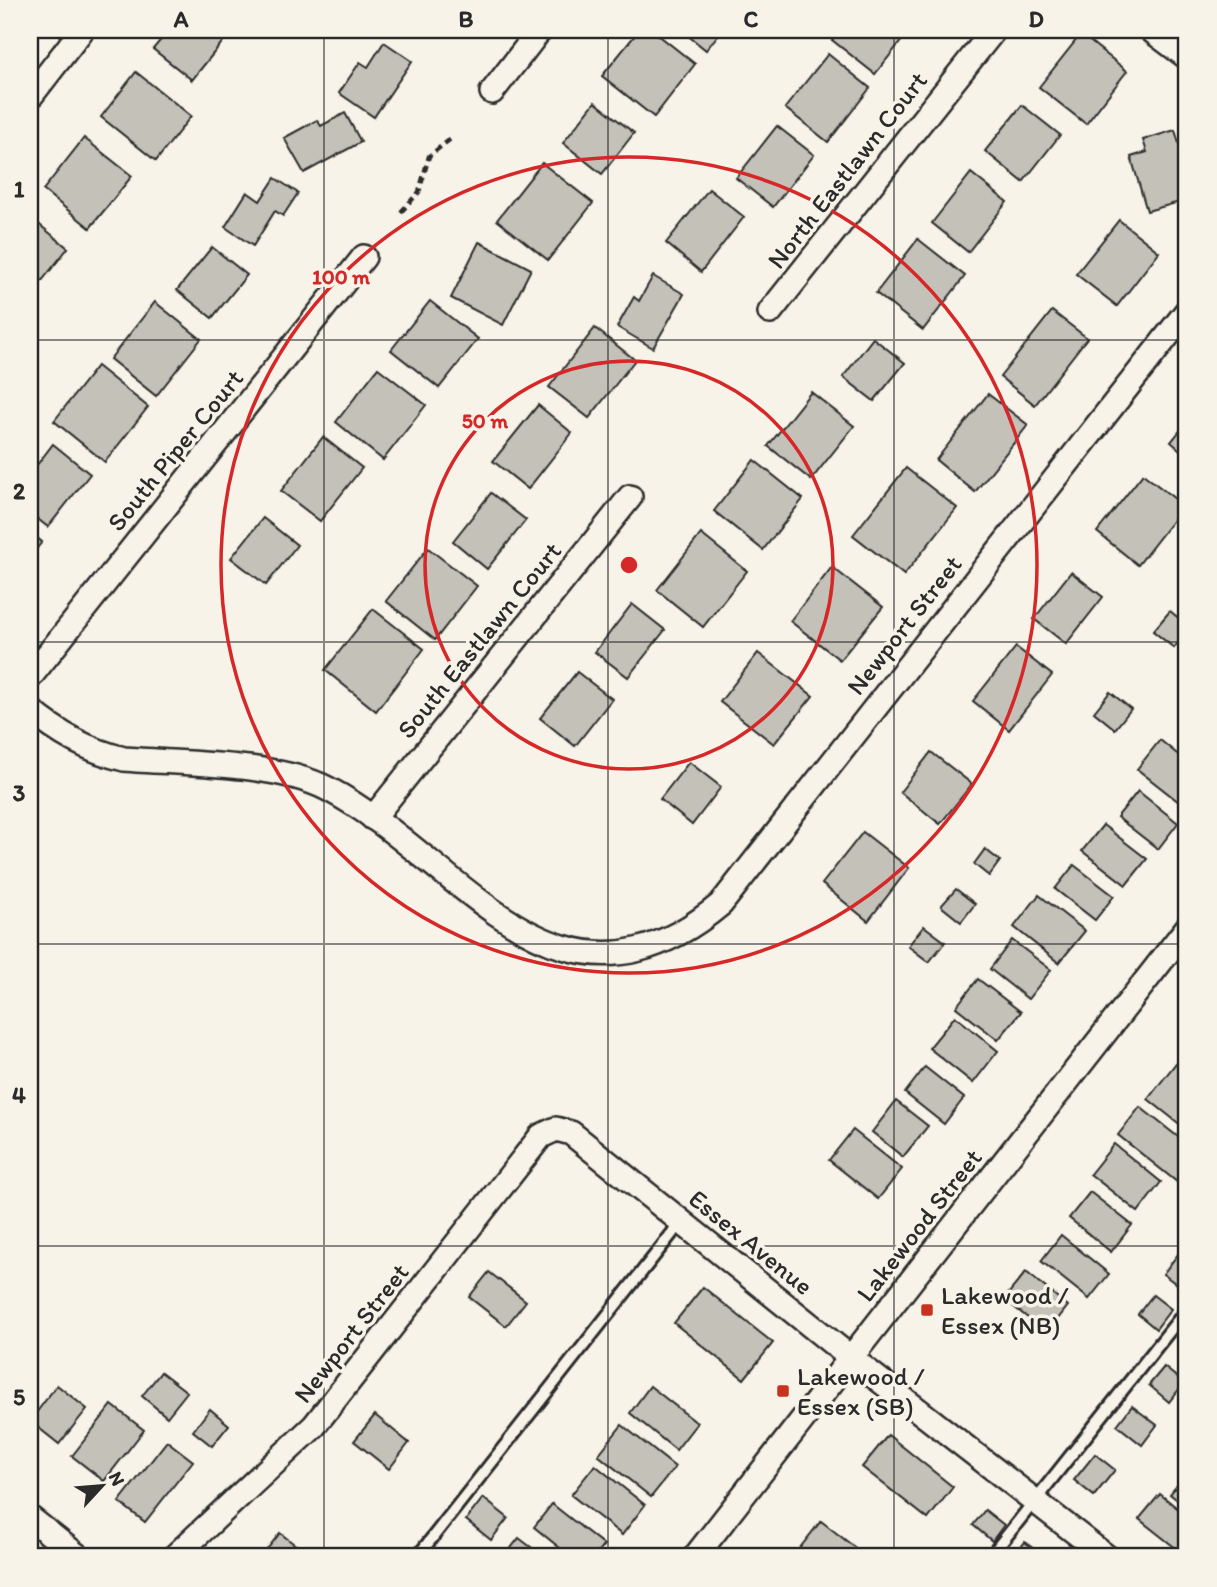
<svg xmlns="http://www.w3.org/2000/svg" width="1217" height="1587" viewBox="0 0 1217 1587" font-family="Itim,sans-serif">
	<style>
		.building { fill: #c4c1b9; stroke: #2b2b2b; stroke-width: 2 }
		.lines { fill: none; stroke-linecap: round; stroke-linejoin: round }
		.lane-casing { stroke: #2b2b2b; stroke-width: 16 }
		.street-casing { stroke: #2b2b2b; stroke-width: 28 }
		.path { stroke: #2b2b2b; stroke-width: 4.5; stroke-dasharray: 7 5; stroke-linecap: butt }
		.lane { stroke: #f7f3e8; stroke-width: 10 }
		.street { stroke: #f7f3e8; stroke-width: 23 }
		.grid { fill: none; stroke: #2b2b2b; stroke-width: 2; stroke-opacity: 0.55 }
		.ring { fill: none; stroke: #d62828; stroke-width: 3.5 }
		.poi-dot { fill: #c8321e; stroke: #f7f3e8; stroke-width: 2.5 }
		.labels { text-anchor: middle; stroke-width: 7; stroke-linejoin: round; paint-order: stroke }
		.street-label { font-size: 26px; fill: #2b2b2b; stroke: #f7f3e8 }
		.poi-label { font-size: 26px; fill: #2b2b2b; stroke: #f7f3e8; text-anchor: start }
		.centre { fill: #d62828; stroke: #f7f3e8; stroke-width: 3.5 }
		.ring-label { font-size: 21px; text-anchor: middle; font-weight: bold; fill: #d62828; stroke: #f7f3e8; stroke-width: 7; stroke-linejoin: round; paint-order: stroke }
		.neatline { fill: none; stroke: #2b2b2b; stroke-width: 2.5 }
		.grid-label { font-size: 23px; text-anchor: middle; font-weight: bold; fill: #2b2b2b }
	</style>
	<rect width="100%" height="100%" fill="#f7f3e8"/>
	<filter id="ink" filterUnits="userSpaceOnUse"><feTurbulence type="fractalNoise" baseFrequency=".0143" numOctaves="2"/><feDisplacementMap in="SourceGraphic" scale="14" xChannelSelector="R" yChannelSelector="G"/><feConvolveMatrix kernelMatrix="1 2 1 2 8 2 1 2 1" color-interpolation-filters="sRGB"/></filter>
	<g filter="url(#ink)">
		<g class="building">
			<polygon points="169,30 223,30 229,34 192,80 153,49"/>
			<polygon points="639,30 652,30 695,64 654,117 602,76"/>
			<polygon points="681,30 722,30 706,50"/>
			<polygon points="840,30 910,30 875,74 832,40"/>
			<polygon points="1081,34 1127,71 1086,124 1039,87"/>
			<polygon points="384,42 412,61 374,117 339,93 360,62 368,67"/>
			<polygon points="828,54 870,88 828,142 785,108"/>
			<polygon points="136,72 191,116 156,161 101,117"/>
			<polygon points="595,102 634,133 602,174 563,143"/>
			<polygon points="1022,105 1060,135 1023,182 985,151"/>
			<polygon points="345,113 361,142 304,173 284,138 317,120 321,126"/>
			<polygon points="777,126 814,155 773,207 736,178"/>
			<polygon points="1175,130 1187,171 1187,200 1147,211 1131,157 1147,152 1143,140"/>
			<polygon points="84,138 132,176 90,228 43,190"/>
			<polygon points="542,163 593,203 548,260 497,220"/>
			<polygon points="971,173 1007,202 968,252 932,223"/>
			<polygon points="275,178 298,193 283,216 275,211 253,246 225,227 247,192 260,201"/>
			<polygon points="709,189 744,217 701,272 666,243"/>
			<polygon points="30,217 68,248 37,287 30,281"/>
			<polygon points="1119,220 1159,252 1117,306 1076,274"/>
			<polygon points="918,239 965,276 923,330 876,293"/>
			<polygon points="479,242 531,269 503,325 451,298"/>
			<polygon points="212,247 247,275 212,318 177,290"/>
			<polygon points="653,276 684,294 653,348 617,327 634,297 639,301"/>
			<polygon points="430,301 478,339 439,388 391,350"/>
			<polygon points="155,302 201,339 156,396 110,359"/>
			<polygon points="1052,311 1087,338 1035,405 1000,377"/>
			<polygon points="595,328 635,360 589,418 549,387"/>
			<polygon points="873,338 905,363 874,401 843,377"/>
			<polygon points="97,366 148,407 105,462 54,421"/>
			<polygon points="378,368 426,405 383,460 336,422"/>
			<polygon points="811,392 854,426 811,480 768,446"/>
			<polygon points="988,394 1028,425 975,492 936,460"/>
			<polygon points="538,405 572,433 528,489 493,461"/>
			<polygon points="1187,422 1187,456 1171,442"/>
			<polygon points="323,437 362,468 320,521 281,491"/>
			<polygon points="53,444 90,474 48,527 30,513 30,474"/>
			<polygon points="754,460 803,499 763,550 714,511"/>
			<polygon points="906,468 957,508 904,575 853,535"/>
			<polygon points="1143,474 1184,506 1138,565 1097,532"/>
			<polygon points="491,493 526,520 487,569 453,541"/>
			<polygon points="263,518 297,545 266,585 231,558"/>
			<polygon points="30,532 42,542 30,557"/>
			<polygon points="701,534 747,571 703,627 657,590"/>
			<polygon points="428,548 477,586 435,640 386,601"/>
			<polygon points="832,567 883,607 840,660 790,621"/>
			<polygon points="1071,572 1103,597 1066,644 1034,619"/>
			<polygon points="632,604 665,630 628,677 595,652"/>
			<polygon points="373,609 424,649 376,711 325,670"/>
			<polygon points="1170,611 1187,625 1187,631 1174,648 1153,631"/>
			<polygon points="1016,647 1052,675 1009,730 973,701"/>
			<polygon points="758,653 813,696 774,744 720,702"/>
			<polygon points="577,672 612,699 575,746 540,718"/>
			<polygon points="1110,692 1131,709 1115,729 1094,712"/>
			<polygon points="1160,740 1187,762 1187,791 1179,802 1137,769"/>
			<polygon points="931,752 972,784 940,824 900,792"/>
			<polygon points="689,762 721,787 692,825 660,799"/>
			<polygon points="1138,791 1178,823 1158,849 1117,817"/>
			<polygon points="1103,825 1147,859 1126,885 1082,851"/>
			<polygon points="863,832 909,868 868,921 822,884"/>
			<polygon points="985,849 1000,861 989,876 974,864"/>
			<polygon points="1074,865 1114,896 1095,920 1055,889"/>
			<polygon points="956,889 975,904 961,922 941,906"/>
			<polygon points="1039,895 1085,931 1059,963 1014,927"/>
			<polygon points="924,926 945,942 929,962 908,946"/>
			<polygon points="1012,940 1051,970 1028,999 990,969"/>
			<polygon points="978,979 1021,1012 998,1040 956,1007"/>
			<polygon points="955,1016 998,1051 973,1083 929,1048"/>
			<polygon points="1176,1063 1187,1072 1187,1130 1148,1099"/>
			<polygon points="925,1067 964,1098 944,1124 905,1093"/>
			<polygon points="896,1101 928,1126 903,1157 872,1132"/>
			<polygon points="1140,1107 1187,1144 1187,1179 1182,1186 1118,1135"/>
			<polygon points="853,1130 902,1169 878,1199 829,1160"/>
			<polygon points="1114,1144 1161,1182 1138,1212 1090,1174"/>
			<polygon points="1090,1192 1132,1225 1111,1252 1069,1218"/>
			<polygon points="1061,1235 1109,1274 1089,1299 1041,1261"/>
			<polygon points="1179,1253 1187,1259 1187,1292 1163,1274"/>
			<polygon points="489,1272 526,1301 506,1326 469,1297"/>
			<polygon points="1026,1272 1068,1306 1047,1333 1004,1299"/>
			<polygon points="703,1287 773,1343 744,1379 674,1323"/>
			<polygon points="1153,1295 1171,1309 1156,1329 1138,1314"/>
			<polygon points="1164,1367 1184,1383 1169,1402 1149,1385"/>
			<polygon points="161,1372 187,1392 167,1417 142,1396"/>
			<polygon points="57,1385 87,1409 59,1444 30,1421"/>
			<polygon points="650,1386 697,1423 676,1450 630,1413"/>
			<polygon points="112,1405 144,1430 104,1481 72,1456"/>
			<polygon points="1132,1406 1157,1425 1142,1445 1117,1425"/>
			<polygon points="210,1409 229,1425 212,1446 193,1431"/>
			<polygon points="375,1415 409,1443 389,1469 354,1441"/>
			<polygon points="622,1425 675,1467 651,1497 598,1455"/>
			<polygon points="888,1435 953,1487 928,1519 862,1467"/>
			<polygon points="167,1441 193,1461 145,1522 119,1502"/>
			<polygon points="1095,1454 1115,1470 1094,1496 1074,1480"/>
			<polygon points="595,1465 645,1505 622,1535 571,1495"/>
			<polygon points="1187,1473 1187,1508 1170,1494"/>
			<polygon points="1160,1494 1187,1516 1187,1557 1139,1519"/>
			<polygon points="483,1498 508,1518 491,1540 466,1520"/>
			<polygon points="552,1504 604,1545 594,1557 571,1557 534,1527"/>
			<polygon points="985,1510 1004,1525 992,1541 973,1525"/>
			<polygon points="821,1521 867,1557 810,1557 799,1549"/>
			<polygon points="280,1533 311,1557 261,1557"/>
			<polygon points="519,1538 544,1557 504,1557"/>
			<polygon points="1025,1542 1044,1557 1013,1557"/>
		</g>
		<g class="lines">
			<defs>
				<g id="lane">
					<polyline points="417,1557 681,1222"/>
					<polyline points="990,1557 1187,1309"/>
				</g>
				<g id="street">
					<polyline points="1151,30 1187,57"/>
					<polyline points="492,92 540,30"/>
					<polyline points="30,97 82,30"/>
					<polyline points="770,312 994,30"/>
					<polyline points="30,677 364,257"/>
					<path d="M30 710C59 734 87 750 124 759 184 764 275 762 328 789 460 858 557 1041 721 904L1187 311"/>
					<polyline points="373,818 630,497"/>
					<polyline points="30,1518 79,1557"/>
					<polyline points="174,1557 314,1426 541,1136 556,1129 571,1133 851,1358 1107,1557"/>
					<polyline points="695,1557 1187,928"/>
				</g>
			</defs>
			<use href="#lane" class="lane-casing"/>
			<use href="#street" class="street-casing"/>
			<polyline class="path" points="401,212 419,192 429,156 453,137"/>
			<use href="#lane" class="lane"/>
			<use href="#street" class="street"/>
		</g>
	</g>
	<path class="grid" d="M324 30V1557M608 30V1557M894 30V1557M30 340H1187M30 642H1187M30 944H1187M30 1246H1187"/>
	<g class="ring">
		<circle cx="629" cy="565" r="204"/>
		<circle cx="629" cy="565" r="408"/>
	</g>
	<g class="poi-dot">
		<rect x="920" y="1303" width="14" height="14" rx="3.5"/>
		<rect x="776" y="1384" width="14" height="14" rx="3.5"/>
	</g>
	<g class="labels">
		<g class="street-label">
			<text transform="translate(847 170) rotate(-52)" y="9">North Eastlawn Court</text>
			<text transform="translate(175 450) rotate(-51)" y="9">South Piper Court</text>
			<text transform="translate(904 625) rotate(-52)" y="9">Newport Street</text>
			<text transform="translate(479 640) rotate(-51)" y="9">South Eastlawn Court</text>
			<text transform="translate(919 1225) rotate(-52)" y="9">Lakewood Street</text>
			<text transform="translate(751 1242) rotate(39)" y="9">Essex Avenue</text>
			<text transform="translate(351 1333) rotate(-52)" y="9">Newport Street</text>
		</g>
		<g class="poi-label">
			<text x="941" y="1304">Lakewood /<tspan x="941" dy="30">Essex (NB)</tspan></text>
			<text x="797" y="1385">Lakewood /<tspan x="797" dy="30">Essex (SB)</tspan></text>
		</g>
	</g>
	<circle cx="629" cy="565" r="10" class="centre"/>
	<g class="ring-label">
		<text x="341" y="284">100 m</text>
		<text x="485" y="428">50 m</text>
	</g>
	<rect width="1217" height="1587" fill="none" stroke="#f7f3e8" stroke-width="77"/>
	<g transform="translate(102 1486) rotate(64)" stroke="#f7f3e8" stroke-width="5" paint-order="stroke">
	<path d="M0-5L12 26L0 18L-12 26Z" fill="#2b2b2b"/>
	<text y="-10" font-size="19" font-weight="bold" text-anchor="middle" fill="#2b2b2b">N</text>
	</g>
	<rect x="38" y="38" width="1140" height="1510" class="neatline"/>
	<g class="grid-label">
		<text x="181" y="27">A</text>
		<text x="466" y="27">B</text>
		<text x="751" y="27">C</text>
		<text x="1036" y="27">D</text>
		<text x="19" y="197">1</text>
		<text x="19" y="499">2</text>
		<text x="19" y="801">3</text>
		<text x="19" y="1103">4</text>
		<text x="19" y="1405">5</text>
	</g>
</svg>
